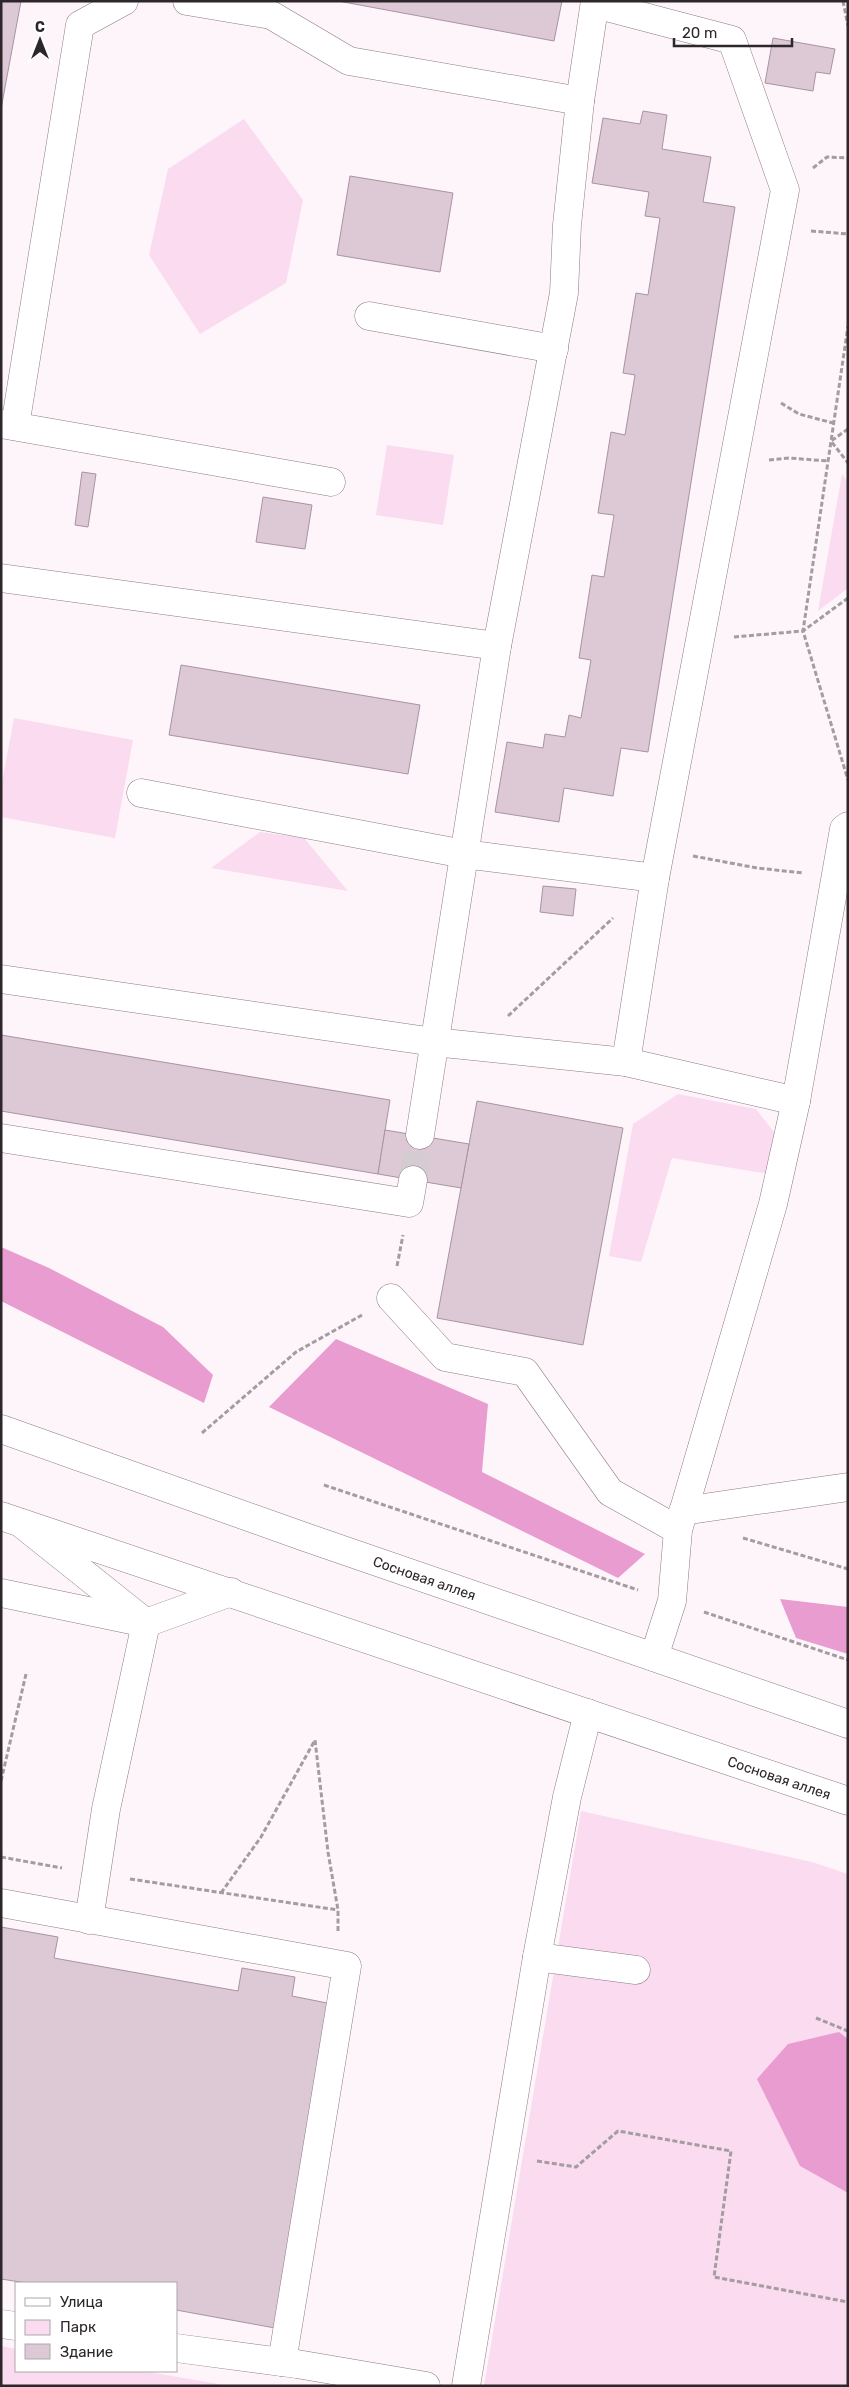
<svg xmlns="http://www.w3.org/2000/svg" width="849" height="2387" viewBox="0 0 849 2387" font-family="Rubik,sans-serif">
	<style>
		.green { fill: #fadbef }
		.forest { fill: #e89cd0 }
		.building { fill: #ddc9d6; stroke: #a794a0 }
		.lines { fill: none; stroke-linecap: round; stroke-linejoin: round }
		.minor-tunnel { stroke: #d4ccd1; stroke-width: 28; stroke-dasharray: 28 14; stroke-linecap: butt }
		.minor-casing { stroke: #8c7a86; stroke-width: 29 }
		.major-casing { stroke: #8c7a86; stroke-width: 29 }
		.path { stroke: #a49ca1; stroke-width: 3; stroke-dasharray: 5 2.5; stroke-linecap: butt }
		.minor { stroke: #fff; stroke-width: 28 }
		.major { stroke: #fff; stroke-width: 28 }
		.labels { text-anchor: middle; stroke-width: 5; stroke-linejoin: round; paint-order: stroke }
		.street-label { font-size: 14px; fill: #2d262b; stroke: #fff }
	</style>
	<rect width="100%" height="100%" fill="#fef5fa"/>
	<g class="green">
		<polygon points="244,119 303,200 286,283 200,334 149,255 168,169"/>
		<polygon points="387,445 454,455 443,525 376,515"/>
		<polygon points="842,474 848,482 848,588 818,611"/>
		<polygon points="14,718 133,740 115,838 1,817 1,787"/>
		<polygon points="260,832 304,838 348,891 211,868"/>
		<polygon points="678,1094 756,1109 778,1137 769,1174 672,1158 641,1262 609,1256 633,1124"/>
		<polygon points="581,1811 812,1862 848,1874 848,2039 839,2032 800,2166 848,2193 848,2386 484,2386"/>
		<polygon points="1,2346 16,2349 16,2371 143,2371 230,2386 1,2386"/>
	</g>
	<g class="forest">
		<polygon points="1,1247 49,1268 163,1327 213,1375 204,1403 1,1301"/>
		<polygon points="336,1339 488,1404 482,1472 645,1554 618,1578 269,1407"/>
		<polygon points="780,1599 848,1607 848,1654 796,1638"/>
		<polygon points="839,2032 848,2039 848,2193 800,2166 757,2079 788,2044"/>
	</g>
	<g class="building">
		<polygon points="1,1 21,1 1,109"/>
		<polygon points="338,1 562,1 554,41"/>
		<polygon points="773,38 835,49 830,74 816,72 813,91 765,83"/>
		<polygon points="643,111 667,115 662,149 711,157 703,202 735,207 648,752 621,748 613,796 564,788 559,822 495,812 507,742 543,748 545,734 565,737 569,715 581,718 591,660 579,658 592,575 604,577 614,515 598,513 611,432 625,435 635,375 623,373 636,293 648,295 660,218 645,216 649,192 592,183 603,118 640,124"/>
		<polygon points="350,176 453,193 440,272 337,255"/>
		<polygon points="82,472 96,474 88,527 75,525"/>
		<polygon points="263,497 312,505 305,549 256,542"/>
		<polygon points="181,665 420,705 408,774 169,735"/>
		<polygon points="543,886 576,889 573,916 540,912"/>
		<polygon points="1,1035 390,1100 378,1174 1,1111"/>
		<polygon points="477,1101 623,1128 583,1345 437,1318"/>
		<polygon points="385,1130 469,1144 461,1188 378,1174"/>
		<polygon points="1,1927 58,1937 54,1958 238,1991 242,1968 295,1977 292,1996 332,2004 275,2328 176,2310 176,2283 27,2283 1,2279"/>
	</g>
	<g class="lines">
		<polyline class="minor-tunnel" points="413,1180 420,1135"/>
		<defs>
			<g id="minor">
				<polyline points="187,1 271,15 349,61 580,101"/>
				<polyline points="595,4 732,40 785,190 655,878 626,1062"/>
				<polyline points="369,316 554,349"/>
				<polyline points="1,424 331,482"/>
				<polyline points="15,426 80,25 124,1"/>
				<polyline points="1,578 497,646"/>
				<polyline points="141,793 464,854 655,878"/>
				<polyline points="1,979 434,1042 626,1062 796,1101"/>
				<polyline points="420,1135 497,646 564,293 567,225 580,101 595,1"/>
				<polyline points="1,1138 409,1203 413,1180"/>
				<polyline points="391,1298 445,1357 525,1372 610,1492 678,1530"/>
				<polyline points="683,1511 848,1487"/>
				<polyline points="22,1524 146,1623 106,1809 89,1920"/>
				<polyline points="1,1593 146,1623 231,1592"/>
				<polyline points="654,1657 672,1601 678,1530 773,1204 796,1101 844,829 848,826"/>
				<polyline points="1,1903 347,1966 282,2362"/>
				<polyline points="537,1957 636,1970"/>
				<polyline points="1,2324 16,2326"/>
				<polyline points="176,2348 297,2364 426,2386"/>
				<polyline points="466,2386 537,1957 567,1797 588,1713"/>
			</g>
			<g id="major">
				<path id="s1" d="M1 1429 305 1537 848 1724"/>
				<path id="s2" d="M1 1516 848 1801"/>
			</g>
		</defs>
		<use href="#minor" class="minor-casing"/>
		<use href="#major" class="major-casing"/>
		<g class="path">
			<polyline points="843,1 848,26"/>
			<polyline points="813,168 827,157 848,158"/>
			<polyline points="811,231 848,234"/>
			<polyline points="781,403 799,414 833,423"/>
			<polyline points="848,429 831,441 848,463"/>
			<polyline points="769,460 789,458 828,461"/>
			<polyline points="848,598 803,631 848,780"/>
			<polyline points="734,637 803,631 848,326"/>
			<polyline points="693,856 757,868 803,873"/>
			<polyline points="508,1016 613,918"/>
			<polyline points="397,1266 403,1235"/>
			<polyline points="202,1433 296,1352 362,1315"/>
			<polyline points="324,1485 638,1590"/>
			<polyline points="743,1538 848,1569"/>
			<polyline points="704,1612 848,1660"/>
			<polyline points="1,1781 26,1674"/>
			<polyline points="1,1857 62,1868"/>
			<polyline points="130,1879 338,1910"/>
			<polyline points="221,1893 261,1837 315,1740 328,1852 338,1910 338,1931"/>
			<polyline points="816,2018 848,2031"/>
			<polyline points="537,2161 576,2167 618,2131 731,2151 714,2277 848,2302"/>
		</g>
		<use href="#minor" class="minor"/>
		<use href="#major" class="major"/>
	</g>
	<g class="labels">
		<g class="street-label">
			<text dy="5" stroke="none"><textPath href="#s1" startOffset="449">Сосновая аллея</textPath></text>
			<text dy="5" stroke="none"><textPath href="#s2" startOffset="821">Сосновая аллея</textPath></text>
		</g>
	</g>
	<rect width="849" height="2387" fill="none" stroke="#2d262b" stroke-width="5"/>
	<rect x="15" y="2282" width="162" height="90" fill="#ffffff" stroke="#aba8aa"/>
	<rect x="25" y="2298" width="25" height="8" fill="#ffffff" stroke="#aba8aa"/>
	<text x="60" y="2307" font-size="15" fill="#2d262b">Улица</text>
	<rect x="25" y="2320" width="25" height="15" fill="#fadbef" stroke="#aba8aa"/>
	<text x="60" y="2332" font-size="15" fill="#2d262b">Парк</text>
	<rect x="25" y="2344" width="25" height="15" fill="#ddc9d6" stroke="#aba8aa"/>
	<text x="60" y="2357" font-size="15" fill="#2d262b">Здание</text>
	<g transform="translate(40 40)" stroke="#ffffff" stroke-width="4" paint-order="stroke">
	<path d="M0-4L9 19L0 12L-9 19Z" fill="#2d262b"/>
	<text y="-8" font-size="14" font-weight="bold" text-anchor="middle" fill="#2d262b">С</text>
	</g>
	<path d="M674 38v8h118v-8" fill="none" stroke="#2d262b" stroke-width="2.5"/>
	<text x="682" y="38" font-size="15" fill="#2d262b" stroke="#ffffff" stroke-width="4" paint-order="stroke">20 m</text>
</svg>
